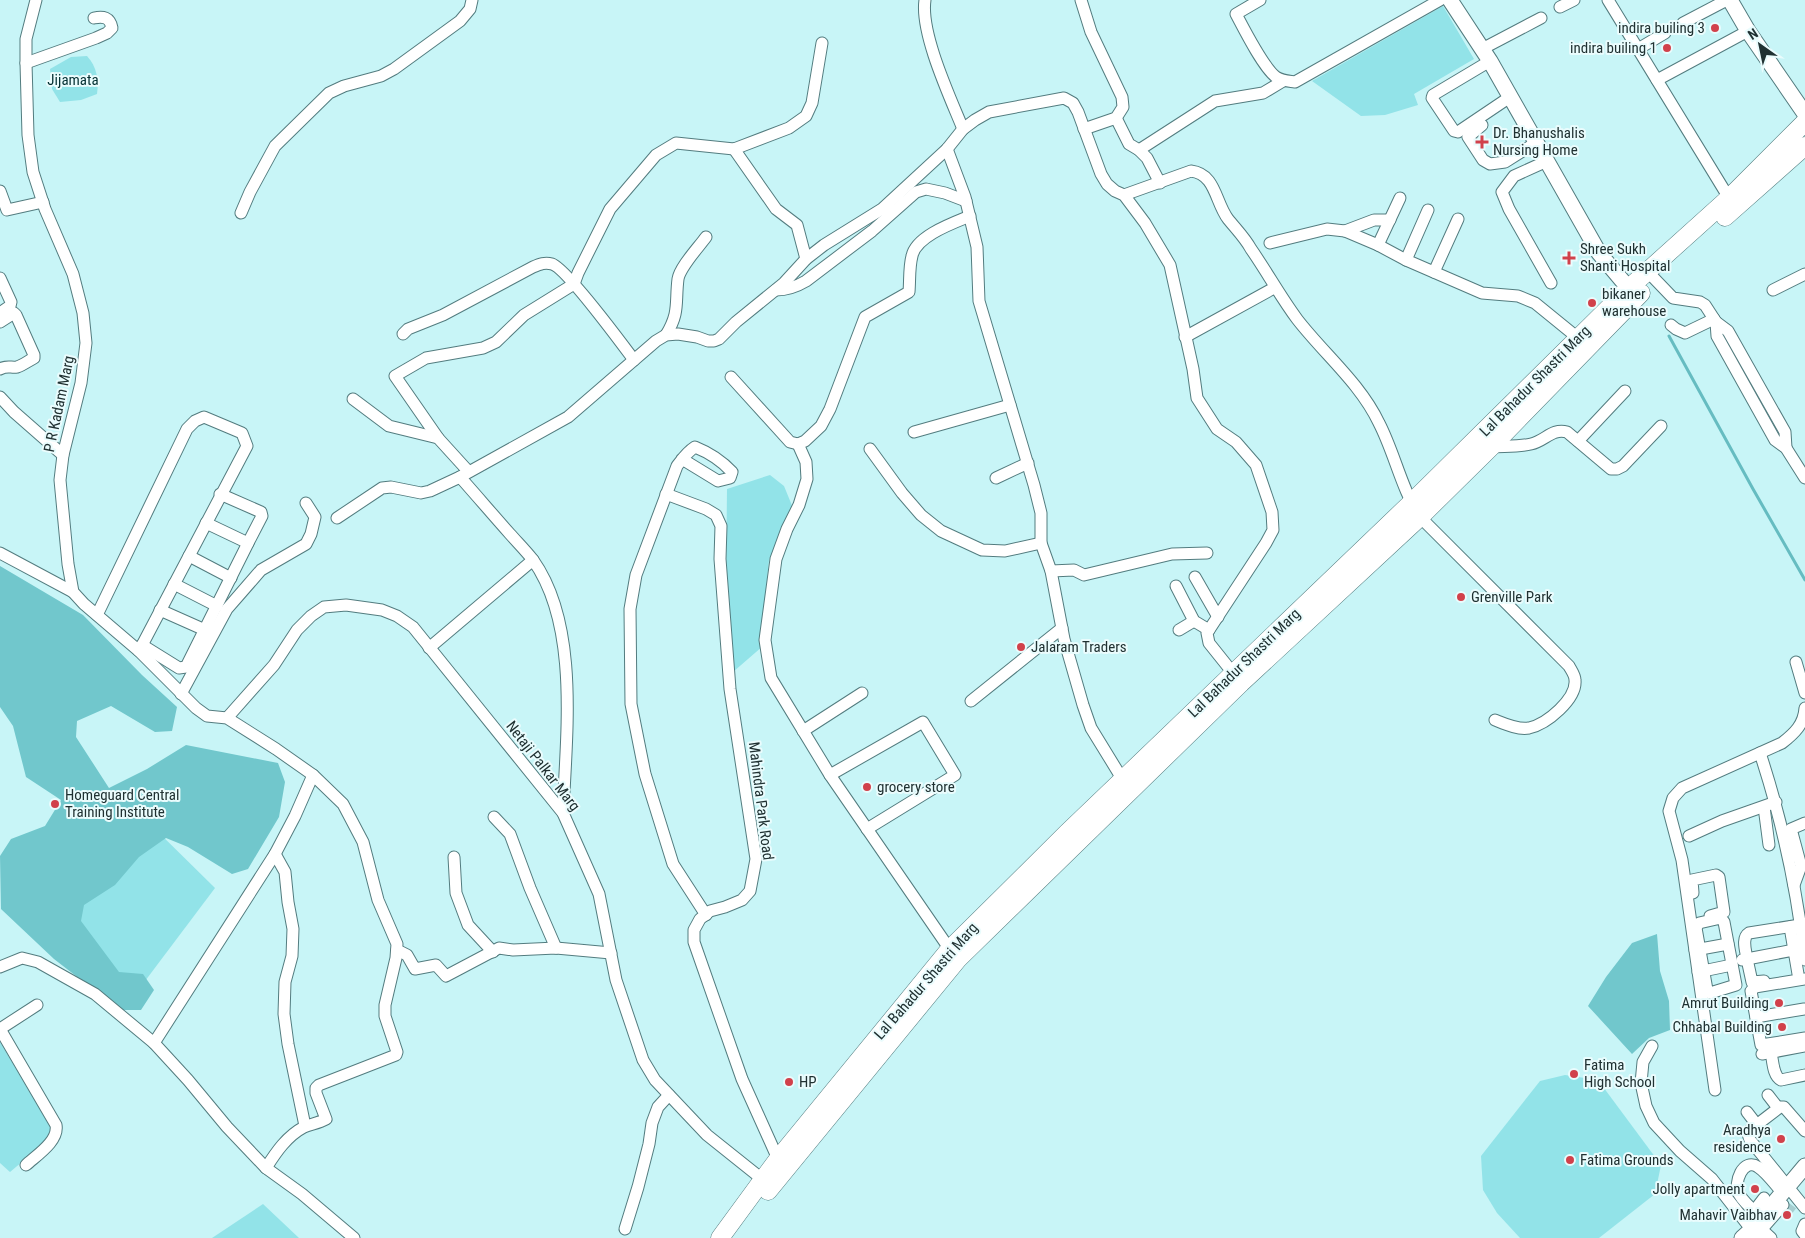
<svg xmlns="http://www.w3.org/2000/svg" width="1805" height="1238" viewBox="0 0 1805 1238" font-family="'Roboto Condensed',sans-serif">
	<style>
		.green { fill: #92e3e8 }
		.forest { fill: #71c7cc }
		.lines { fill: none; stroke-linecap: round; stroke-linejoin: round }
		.stream { stroke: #66bcc1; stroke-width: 3 }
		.street-tunnel { stroke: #a6ced0; stroke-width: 11; stroke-dasharray: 11 5.5; stroke-linecap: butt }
		.street-casing { stroke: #537c7f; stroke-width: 13 }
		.secondary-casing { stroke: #537c7f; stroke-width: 17 }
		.primary-casing { stroke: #537c7f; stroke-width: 19 }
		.street { stroke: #fff; stroke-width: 11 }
		.secondary { stroke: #fff; stroke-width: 15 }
		.primary { stroke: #fff; stroke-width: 18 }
		.poi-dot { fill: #d1414b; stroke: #eafcfd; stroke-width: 2 }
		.labels { text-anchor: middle; stroke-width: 4; stroke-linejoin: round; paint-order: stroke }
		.poi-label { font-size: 15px; fill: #203132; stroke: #eafcfd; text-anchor: start }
		.park-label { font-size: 15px; fill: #043033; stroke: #eafcfd }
		.street-label { font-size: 15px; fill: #203132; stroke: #eafcfd }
	</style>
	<rect width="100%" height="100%" fill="#c8f5f7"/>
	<g class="green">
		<polygon points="1443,6 1474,59 1414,94 1418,105 1385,115 1361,116 1312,81"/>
		<path d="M87 56C97 67 99 80 97 94L81 100 60 102 52 89 50 69 71 57Z"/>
		<polygon points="770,475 784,486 793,508 769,560 761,638 763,646 733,672 726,584 727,489"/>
		<polygon points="150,824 215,888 136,993 64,926"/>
		<polygon points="0,1042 52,1130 41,1146 10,1172 0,1163"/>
		<polygon points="1565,1075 1598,1080 1661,1165 1655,1194 1599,1238 1520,1238 1497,1213 1483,1190 1481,1156 1540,1081"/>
		<polygon points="263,1204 299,1238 212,1238"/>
	</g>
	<g class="forest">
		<polygon points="0,566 83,615 142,675 177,707 172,731 155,732 111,706 77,721 76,737 109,788 147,769 186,745 278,763 285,782 279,817 248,869 232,874 188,847 166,838 139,857 115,885 84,905 81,921 119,972 143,974 154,990 141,1010 120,1010 54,959 1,909 0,856 11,839 45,826 61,800 26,777 13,726 0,707"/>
		<polygon points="1657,934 1660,971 1669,1001 1670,1030 1649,1038 1632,1054 1588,1006 1606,977 1632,943"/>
	</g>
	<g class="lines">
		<polyline class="stream" points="1669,336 1753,489 1805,580"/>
		<polyline class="street-tunnel" points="1784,1206 1797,1216"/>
		<defs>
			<g id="street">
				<path d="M36 0 26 39V63L28 135 33 172 45 209 73 274 83 313 86 343 81 383 63 455 60 480 68 564 73 592 84 604 139 651 196 708 207 716 227 718 276 749 313 775 343 804 363 842 378 900 397 944 396 958 385 1005V1016L397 1052 396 1055 319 1085 316 1088V1093L326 1119C319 1123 311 1124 304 1127 287 1136 276 1152 266 1168"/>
				<path d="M925 0C920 33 950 97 963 129"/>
				<polyline points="1081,0 1091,32 1122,97 1123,107 1116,118 1084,129"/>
				<path d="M1260 0 1236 14C1244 29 1263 67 1276 77 1282 81 1288 81 1295 82L1440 0"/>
				<polyline points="1608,0 1729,198"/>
				<polyline points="1560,7 1574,0"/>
				<polyline points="1683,23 1727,0"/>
				<polyline points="1482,49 1541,18"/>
				<polyline points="1638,49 1665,33"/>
				<polyline points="1490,61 1433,95 1432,98 1454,131 1458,132 1510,97"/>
				<path d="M26 63 96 38 107 33 112 28C110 17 103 16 94 18"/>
				<polyline points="1657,80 1748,31"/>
				<polyline points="1116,118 1129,144 1139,150 1147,158 1160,183"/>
				<polyline points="1482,125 1468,137 1483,160 1490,164 1505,162 1537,142"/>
				<polyline points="734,149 776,209 797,225 806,259"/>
				<polyline points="947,149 965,197 977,247 979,301 1034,485 1041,513 1041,543 1051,571 1064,639 1083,705 1091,728 1126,785"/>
				<polyline points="1139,150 1215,101 1263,93 1283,81"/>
				<polyline points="1547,161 1514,176 1502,192 1509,209 1551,283"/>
				<polyline points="0,191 7,210 43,202"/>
				<path d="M1124 195 1191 171C1216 174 1215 202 1228 219 1236 229 1245 238 1251 249 1267 272 1280 296 1297 319 1324 354 1360 383 1379 423 1395 454 1401 488 1420 517L1569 666C1571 670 1575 675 1575 680 1577 699 1547 724 1529 728 1518 730 1505 724 1495 720"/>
				<polyline points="241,213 250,192 275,146 329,93 344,86 381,76 394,69 460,21 470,9 472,0"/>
				<polyline points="1345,231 1374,220 1390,220"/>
				<polyline points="1270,243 1327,229 1345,231 1378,245 1406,260 1482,293 1518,296 1535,303 1578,338"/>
				<polyline points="1378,245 1400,198"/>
				<polyline points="1406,260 1428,210"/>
				<polyline points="1434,272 1458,219"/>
				<polyline points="1648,272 1673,298 1700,302 1705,305 1716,322 1717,336 1775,440 1786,448 1805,478"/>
				<polyline points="0,278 11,302 10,306 0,313"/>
				<path d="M776 290C788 290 796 287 806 281L872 231 916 192 926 189 945 193 966 201"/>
				<polyline points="1773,290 1805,274"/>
				<path d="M0 322 14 313 16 315 34 355V358C28 361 23 365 17 367 11 368 7 365 0 369"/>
				<polyline points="1716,322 1728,331 1785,432 1786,448"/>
				<polyline points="1671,325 1676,329 1685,333 1714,319"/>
				<path d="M403 334 408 329 443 315 533 267C540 264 545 262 552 264 566 268 622 344 634 360"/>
				<path d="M666 335C680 312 675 303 678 279 680 267 698 248 706 237"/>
				<polyline points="1185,337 1274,288"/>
				<path d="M731 377 790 442 798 444 805 441 821 426 830 409 865 317 909 292C910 280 909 267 912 256 916 236 953 223 970 216"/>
				<polyline points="0,397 14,412 63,455"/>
				<polyline points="353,399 389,426 438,438 468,471"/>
				<polyline points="914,432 1010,405"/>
				<polyline points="438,438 395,376 426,358 483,348 496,342 524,315 574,284 578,273 610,209 656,155 676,143 734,149 789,128 806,116 812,103 822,43"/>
				<polyline points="1578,441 1625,391"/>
				<polyline points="798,444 806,462 807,479 799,505 787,529 776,559 765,640 771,678 830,775 953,954"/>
				<path d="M1491 447C1504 446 1518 447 1531 444 1545 441 1552 428 1567 432L1611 469H1617L1623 466 1661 426"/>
				<polyline points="870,449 902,493 921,515 941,531 982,550 1005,551 1041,543"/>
				<path d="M682 459 718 481 730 478 732 472C721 460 710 453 695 447 687 452 683 458 677 466L636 575 630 609 631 704 645 774 673 864 706 915"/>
				<path d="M460 477C477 496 493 515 510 534 518 543 526 551 533 560 580 626 566 736 563 813"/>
				<polyline points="996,478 1028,463"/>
				<polyline points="220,494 261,512 262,516 248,543"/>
				<polyline points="666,494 706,509 716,515 721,526 720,559 730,689 756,859 750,891 742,900 725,907 710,911 700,919 694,930 694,942 742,1079 778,1159"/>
				<polyline points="337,518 382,488 391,487 421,493 430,491 460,477 568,417 656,341 666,335 678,334 697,337 708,341 714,341 719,339 736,322 784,283 806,259 824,245 882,209 947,149 963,129 975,120 989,112 1064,98 1073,103 1078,112 1101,174 1107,184 1115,191 1124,195 1145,223 1170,265 1193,369 1197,398 1217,429 1236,442 1256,465 1272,512 1273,530 1266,543 1207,633 1209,643 1237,678"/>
				<polyline points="0,553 73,592"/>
				<polyline points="189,556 231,578"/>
				<polyline points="1051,571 1074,570 1084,575 1172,554 1207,553"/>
				<polyline points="1195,577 1218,617"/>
				<polyline points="174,584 217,606"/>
				<polyline points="1176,586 1194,621 1209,630"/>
				<polyline points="160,610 205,630"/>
				<polyline points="97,615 187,429 195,421 204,417 242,433 247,446 139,651"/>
				<polyline points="1179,630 1194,621"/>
				<polyline points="142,645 179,668 186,667 248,543 206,523"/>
				<polyline points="429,648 533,560"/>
				<polyline points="1796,662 1805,693"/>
				<polyline points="181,694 227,609 261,570 306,544 311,534 315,517 306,503"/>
				<polyline points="971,701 1062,628"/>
				<polyline points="227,718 274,665 297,630 311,616 324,607 346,605 382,610 397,616 413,627 563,813 599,894 616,980 643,1060 655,1080 707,1135 767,1183"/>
				<polyline points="803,731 862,693"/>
				<path d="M1760 753C1782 820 1797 890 1805 960"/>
				<polyline points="830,775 923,722 955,775 867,829"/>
				<polyline points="1764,807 1769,845"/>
				<polyline points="494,817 510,834 530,888 556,948"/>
				<polyline points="1689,836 1722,821 1776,802"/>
				<polyline points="275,854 285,872 288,902 293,929 292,956 285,982 284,1014 288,1044 305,1126"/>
				<polyline points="454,857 456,893 468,925 493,952"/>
				<polyline points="1794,885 1801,866 1791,829 1805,823"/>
				<polyline points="1693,893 1692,880 1716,875 1719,877 1724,912 1710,916"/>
				<polygon points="1721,918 1724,922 1736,985 1710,993 1707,990 1696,928 1699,923"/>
				<path d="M1800 925 1749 933C1741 938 1746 951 1747 959L1804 948"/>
				<polyline points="1790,927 1798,974"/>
				<polyline points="397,950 407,955 415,969 436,965 446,976 499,948 513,950 556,948 611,953"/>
				<polyline points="1695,950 1728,944"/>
				<polyline points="1742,960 1747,959 1752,982 1764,981"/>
				<polyline points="0,967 22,958 38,962 95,994 154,1043 188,1080 227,1127 266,1168 302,1194 354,1238"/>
				<polyline points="1698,972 1732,965"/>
				<polyline points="1805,979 1755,987 1751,991 1761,1045 1805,1038"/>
				<polyline points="1756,1017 1804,1009"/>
				<path d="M0 1029 56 1125C59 1141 37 1155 26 1165"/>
				<polyline points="0,1029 37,1005"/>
				<polyline points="154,1043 275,854 295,816 313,775"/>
				<polyline points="1652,1046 1643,1062 1641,1083 1646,1106 1654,1123 1680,1151 1712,1179 1758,1238"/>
				<path d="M1771 1052C1773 1062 1773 1076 1781 1080L1805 1075"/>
				<polyline points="1762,1054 1805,1046"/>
				<path d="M1715 1090 1682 860 1669 811 1673 798 1682 788 1782 743C1795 733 1804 724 1805 708"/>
				<polyline points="1768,1095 1778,1108"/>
				<polyline points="1747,1112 1757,1125"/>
				<polyline points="1805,1131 1784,1107 1780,1107 1750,1130 1748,1134 1750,1140 1805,1208"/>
				<polyline points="1754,1211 1764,1198"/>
				<path d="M1761 1217C1754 1211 1744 1203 1739 1194 1733 1183 1743 1157 1758 1167 1766 1172 1774 1183 1780 1190"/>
				<polyline points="1805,1224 1802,1231 1805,1235"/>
				<polyline points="1757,1225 1771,1238"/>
				<polyline points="625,1229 638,1187 649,1144 652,1123 658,1107 669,1095"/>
				<polyline points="1762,1229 1783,1205"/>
			</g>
			<g id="secondary">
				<polyline points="1450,0 1490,61 1599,253 1636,297"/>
				<polyline points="1730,0 1748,31 1805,114"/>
				<polyline points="1742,1238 1752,1229 1805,1166"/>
			</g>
			<g id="primary">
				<polyline points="1725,217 1805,146"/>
				<polyline points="768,1191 958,959 1241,683 1420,517 1491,447 1641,293"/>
				<polyline points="720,1238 778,1159 949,950 1067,833 1411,503 1629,288 1729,198 1805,122"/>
			</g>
		</defs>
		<use href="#street" class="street-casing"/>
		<use href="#secondary" class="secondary-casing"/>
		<use href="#primary" class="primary-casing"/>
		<use href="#street" class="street"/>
		<use href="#secondary" class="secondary"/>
		<use href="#primary" class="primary"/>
	</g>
	<g class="poi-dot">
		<circle cx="1715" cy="28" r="5"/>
		<circle cx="1667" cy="48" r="5"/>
		<path d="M1479.5 134.5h5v5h5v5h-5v5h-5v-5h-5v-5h5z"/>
		<path d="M1566.5 250.5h5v5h5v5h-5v5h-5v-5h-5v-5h5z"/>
		<circle cx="1592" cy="303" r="5"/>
		<circle cx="1461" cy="597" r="5"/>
		<circle cx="1021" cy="647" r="5"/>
		<circle cx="867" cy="787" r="5"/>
		<circle cx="55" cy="804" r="5"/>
		<circle cx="1779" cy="1003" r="5"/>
		<circle cx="1782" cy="1027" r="5"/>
		<circle cx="1574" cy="1074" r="5"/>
		<circle cx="789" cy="1082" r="5"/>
		<circle cx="1781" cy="1139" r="5"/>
		<circle cx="1570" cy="1160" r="5"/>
		<circle cx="1755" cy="1189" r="5"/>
		<circle cx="1787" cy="1215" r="5"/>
	</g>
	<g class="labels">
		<g class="poi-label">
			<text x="1705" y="33" text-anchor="end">indira builing 3</text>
			<text x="1657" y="53" text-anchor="end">indira builing 1</text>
			<text x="1493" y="138">Dr. Bhanushalis<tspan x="1493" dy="17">Nursing Home</tspan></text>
			<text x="1580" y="254">Shree Sukh<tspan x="1580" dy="17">Shanti Hospital</tspan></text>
			<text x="1602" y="299">bikaner<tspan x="1602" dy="17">warehouse</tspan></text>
			<text x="1471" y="602">Grenville Park</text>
			<text x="1031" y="652">Jalaram Traders</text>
			<text x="877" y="792">grocery store</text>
			<text x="65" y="800">Homeguard Central<tspan x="65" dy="17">Training Institute</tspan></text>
			<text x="1769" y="1008" text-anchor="end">Amrut Building</text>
			<text x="1772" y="1032" text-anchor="end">Chhabal Building</text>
			<text x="1584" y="1070">Fatima<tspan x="1584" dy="17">High School</tspan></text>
			<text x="799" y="1087">HP</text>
			<text x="1771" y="1135" text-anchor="end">Aradhya<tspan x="1771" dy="17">residence</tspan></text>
			<text x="1580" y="1165">Fatima Grounds</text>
			<text x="1745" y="1194" text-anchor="end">Jolly apartment</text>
			<text x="1777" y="1220" text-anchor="end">Mahavir Vaibhav</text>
		</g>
		<g class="park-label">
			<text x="73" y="85">Jijamata</text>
		</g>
		<g class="street-label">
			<text transform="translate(1535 381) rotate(-45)" y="5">Lal Bahadur Shastri Marg</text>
			<text transform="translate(59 404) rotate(-78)" y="5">P R Kadam Marg</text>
			<text transform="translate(1244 663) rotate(-44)" y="5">Lal Bahadur Shastri Marg</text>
			<text transform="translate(543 766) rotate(52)" y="5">Netaji Palkar Marg</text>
			<text transform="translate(761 801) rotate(83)" y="5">Mahindra Park Road</text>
			<text transform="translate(926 981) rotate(-49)" y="5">Lal Bahadur Shastri Marg</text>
		</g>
	</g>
	<g transform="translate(1760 45) rotate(327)" stroke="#eafcfd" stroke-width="4" paint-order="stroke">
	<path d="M0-4L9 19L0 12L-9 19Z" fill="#203132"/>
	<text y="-8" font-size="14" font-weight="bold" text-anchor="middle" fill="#203132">N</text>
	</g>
</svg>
